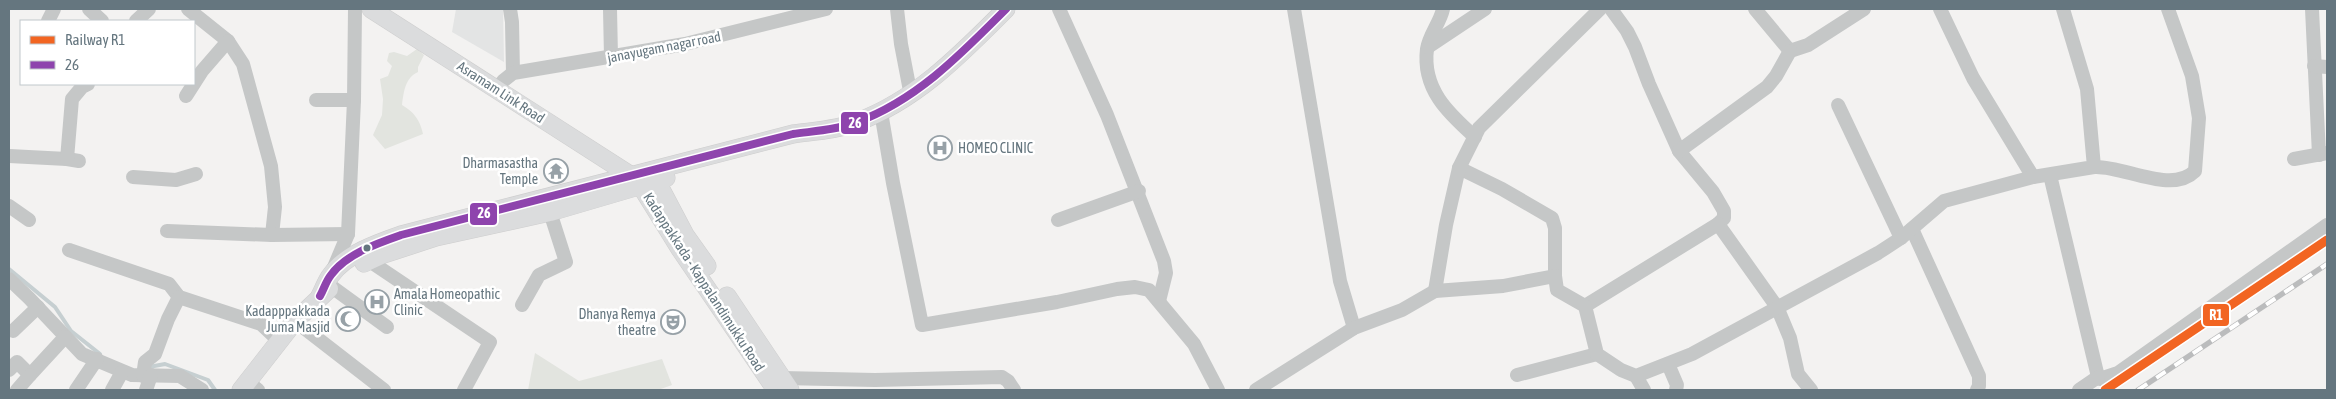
<svg xmlns="http://www.w3.org/2000/svg" width="2336" height="399" viewBox="0 0 2336 399" font-family="'Asap Condensed',sans-serif">
	<style>
		.built { fill: #e3e4e4 }
		.green { fill: #e2e4df }
		.lines { fill: none; stroke-linecap: round; stroke-linejoin: round }
		.stream { stroke: #c6cfd1; stroke-width: 4 }
		.major-casing { stroke: #cecece; stroke-width: 19 }
		.minor { stroke: #c5c7c7; stroke-width: 14 }
		.major { stroke: #dbdcdd; stroke-width: 18 }
		.rail-casing { stroke: #bbbcbd; stroke-width: 5.5 }
		.rail { stroke: #fff; stroke-width: 4; stroke-dasharray: 11; stroke-linecap: butt }
		.bus-1-casing { stroke: #fff; stroke-width: 11 }
		.bus-1 { stroke: #8e44ad; stroke-width: 8 }
		.rail-1-casing { stroke: #fff; stroke-width: 12 }
		.rail-1 { stroke: #f26522; stroke-width: 9 }
		.bus-dot { fill: #65767f; stroke: #fff; stroke-width: 2 }
		.labels { text-anchor: middle; stroke-width: 5; stroke-linejoin: round; paint-order: stroke }
		.street-label { font-size: 14px; fill: #65767f; stroke: #fff }
		.poi-label { font-size: 14px; fill: #65767f; stroke: #fff; text-anchor: end }
		.line-badge { stroke: #fff; stroke-width: 2 }
		.badge-label { font-size: 14px; text-anchor: middle; font-weight: bold; fill: #fff }
	</style>
	<rect width="100%" height="100%" fill="#f3f2f1"/>
	<polygon class="built" points="456,9 503,9 504,62 452,32"/>
	<g class="green">
		<path d="M417 49 424 55 418 67V72C405 78 404 91 402 105 414 112 420 120 423 134L385 149 373 135 382 115 383 99 380 79 388 76 392 66 387 61 389 53 394 52 407 56Z"/>
		<polygon points="535,353 579,381 662,359 672,385 658,390 528,390"/>
	</g>
	<g class="lines">
		<g class="stream">
			<polyline points="9,269 55,307 71,331 100,354"/>
			<polyline points="149,367 165,364 208,380 215,390"/>
		</g>
		<defs>
			<g id="major">
				<polyline points="371,9 630,175 641,186 680,249 776,390"/>
				<polyline points="647,172 656,180 685,235 707,266"/>
				<polyline points="364,263 381,255 436,237 550,212 666,178"/>
				<path d="M320 296C324 289 326 281 331 275 346 254 378 243 401 235L793 134C814 131 837 130 857 122 917 100 962 53 1006 9"/>
				<polyline points="727,296 790,390"/>
				<polyline points="241,390 295,321 329,289"/>
			</g>
		</defs>
		<use href="#major" class="major-casing"/>
		<g class="minor">
			<polyline points="89,9 102,21"/>
			<polyline points="188,9 228,41 243,64 271,166 275,207 272,235"/>
			<polyline points="510,9 512,22 513,73"/>
			<polyline points="610,9 611,57"/>
			<polyline points="897,9 901,44 911,96"/>
			<polyline points="1059,9 1107,115 1164,261 1166,273 1159,301"/>
			<polyline points="1294,9 1340,281 1354,328"/>
			<path d="M1443 9C1440 23 1429 35 1427 49 1422 89 1448 113 1475 137"/>
			<polyline points="1611,9 1627,31 1635,47 1649,84 1679,151 1713,192 1724,211 1724,218 1718,224 1777,307 1790,338 1798,374 1811,390"/>
			<polyline points="1755,9 1790,51 1808,45 1864,9"/>
			<polyline points="1940,9 1973,78 2033,177"/>
			<polyline points="2312,9 2319,155"/>
			<polyline points="48,21 54,9"/>
			<polyline points="136,21 149,9"/>
			<polyline points="1428,47 1485,9"/>
			<polyline points="2314,66 2327,67"/>
			<polyline points="503,81 513,73 685,44 826,9"/>
			<polyline points="186,96 202,71 228,41"/>
			<polyline points="316,100 354,100"/>
			<polyline points="1838,105 1901,238"/>
			<polyline points="881,112 893,183 922,325 1057,302 1117,289 1135,287 1149,290 1194,344 1218,390"/>
			<polyline points="1679,151 1767,87 1776,76 1790,51"/>
			<polyline points="9,156 67,159 79,161"/>
			<polyline points="67,159 72,99 82,87 88,84"/>
			<polyline points="2294,159 2327,153"/>
			<path d="M2094 167C2123 165 2171 195 2195 171L2199 118 2192 76 2168 9"/>
			<polyline points="1459,168 1502,189 1552,218 1555,228 1555,276"/>
			<polyline points="2050,175 2098,377 2100,379 2118,373 2327,225"/>
			<polyline points="133,177 176,180 196,174"/>
			<polyline points="9,206 29,220"/>
			<polyline points="1058,220 1139,191"/>
			<polyline points="1912,229 1979,376 1979,386 1977,390"/>
			<polyline points="167,231 272,235 348,234"/>
			<polyline points="69,250 169,284 179,297"/>
			<polyline points="368,260 490,342 464,390"/>
			<polyline points="332,272 348,234 354,100 355,9"/>
			<polyline points="9,279 29,298 82,354 132,375 180,376 202,390"/>
			<polyline points="332,287 387,327"/>
			<polyline points="1435,291 1446,225 1459,168 1479,128 1600,9"/>
			<polyline points="522,305 539,275 566,262 550,212"/>
			<polyline points="1585,306 1718,224"/>
			<polyline points="295,321 384,390"/>
			<polyline points="13,331 38,307"/>
			<polyline points="1668,364 1677,385 1676,390"/>
			<polyline points="9,370 17,362 30,375 65,337"/>
			<polyline points="1517,375 1597,354"/>
			<polyline points="143,376 145,362 155,354 168,319 179,297 261,324 279,341"/>
			<polyline points="1636,376 1644,390"/>
			<polyline points="782,378 875,380 1002,377 1008,381 1014,390"/>
			<polyline points="248,382 258,390"/>
			<polyline points="17,390 30,375"/>
			<polyline points="76,390 97,359"/>
			<polyline points="112,390 122,372"/>
			<polyline points="146,390 151,375"/>
			<polyline points="1256,390 1354,328 1402,310 1435,291 1503,286 1555,276 1557,290 1585,306 1597,354 1621,370 1636,376 1692,354 1878,253 1901,238 1944,201 2033,177 2094,167 2087,89 2063,9"/>
			<polyline points="2079,390 2098,377"/>
		</g>
		<use href="#major" class="major"/>
		<defs>
			<polyline id="rail" points="2138,390 2327,264"/>
		</defs>
		<use href="#rail" class="rail-casing"/>
		<use href="#rail" class="rail"/>
		<defs>
			<path id="bus-1" d="M320 296C324 289 326 281 331 275 346 254 378 243 401 235L793 134C814 131 837 130 857 122 917 100 962 53 1006 9"/>
		</defs>
		<use href="#bus-1" class="bus-1-casing"/>
		<use href="#bus-1" class="bus-1"/>
		<defs>
			<polyline id="rail-1" points="2105,390 2327,240"/>
		</defs>
		<use href="#rail-1" class="rail-1-casing"/>
		<use href="#rail-1" class="rail-1"/>
	</g>
	<defs>
		<symbol id="hospital-ring" viewBox="-11 -11 22 22"><circle r="9.5" fill="#fff" stroke="#97a1a7" stroke-width="1.5"/><path d="M-5-5h3v3.5h4V-5h3V5h-3V1.5h-4V5h-3Z" fill="#97a1a7"/></symbol>
		<symbol id="temple-ring" viewBox="-11 -11 22 22"><circle r="9.5" fill="#fff" stroke="#97a1a7" stroke-width="1.5"/><path d="M0-6L5-2H3V0L6.5 2.5H4V6H1.5V3h-3V6H-4V2.5H-6.5L-3 0V-2H-5Z" fill="#97a1a7"/></symbol>
		<symbol id="mosque-ring" viewBox="-11 -11 22 22"><circle r="9.5" fill="#fff" stroke="#97a1a7" stroke-width="1.5"/><path d="M3.5-4.9A6 6 0 1 0 3.5 4.9A5 5 0 1 1 3.5-4.9Z" fill="#97a1a7"/></symbol>
		<symbol id="theatre-ring" viewBox="-11 -11 22 22"><circle r="9.5" fill="#fff" stroke="#97a1a7" stroke-width="1.5"/><path d="M-5-5.5Q0-4 5-5.5V0Q5 5 0 6Q-5 5-5 0ZM-3.3-2.5H-1v1.5H-3.3ZM1-2.5H3.3v1.5H1ZM-2.8 1Q0 5.5 2.8 1Z" fill="#97a1a7"/></symbol>
	</defs>
	<g fill-rule="evenodd">
		<use href="#hospital-ring" x="926" y="134" width="28" height="28"/>
		<use href="#temple-ring" x="542" y="157" width="28" height="28"/>
		<use href="#hospital-ring" x="363" y="288" width="28" height="28"/>
		<use href="#mosque-ring" x="334" y="305" width="28" height="28"/>
		<use href="#theatre-ring" x="659" y="308" width="28" height="28"/>
	</g>
	<circle class="bus-dot" cx="367" cy="248" r="4.5"/>
	<g class="labels">
		<g class="street-label">
			<text transform="translate(664 47) rotate(-11)" y="5">janayugam nagar road</text>
			<text transform="translate(501 92) rotate(33)" y="5">Asramam Link Road</text>
			<text transform="translate(704 282) rotate(57)" y="5">Kadappakkada - Kappalandimukku Road</text>
		</g>
		<g class="poi-label">
			<text x="958" y="153" text-anchor="start">HOMEO CLINIC</text>
			<text x="538" y="168">Dharmasastha<tspan x="538" dy="16">Temple</tspan></text>
			<text x="394" y="299" text-anchor="start">Amala Homeopathic<tspan x="394" dy="16">Clinic</tspan></text>
			<text x="330" y="316">Kadapppakkada<tspan x="330" dy="16">Juma Masjid</tspan></text>
			<text x="656" y="319">Dhanya Remya<tspan x="656" dy="16">theatre</tspan></text>
		</g>
	</g>
	<g class="line-badge">
		<rect x="840" y="111" width="29" height="24" rx="5" fill="#8e44ad"/>
		<rect x="469" y="202" width="29" height="24" rx="5" fill="#8e44ad"/>
		<rect x="2202" y="303" width="28" height="24" rx="5" fill="#f26522"/>
	</g>
	<g class="badge-label">
		<text x="855" y="128">26</text>
		<text x="484" y="218">26</text>
		<text x="2216" y="320">R1</text>
	</g>
	<rect width="2336" height="399" fill="none" stroke="#65767f" stroke-width="20"/>
	<rect x="20" y="20" width="175" height="65" fill="#ffffff" stroke="#c1c8cc"/>
	<rect x="30" y="36" width="25" height="8" fill="#f26522" stroke="#c1c8cc"/>
	<text x="65" y="45" font-size="15" fill="#65767f">Railway R1</text>
	<rect x="30" y="61" width="25" height="8" fill="#8e44ad" stroke="#c1c8cc"/>
	<text x="65" y="70" font-size="15" fill="#65767f">26</text>
</svg>
